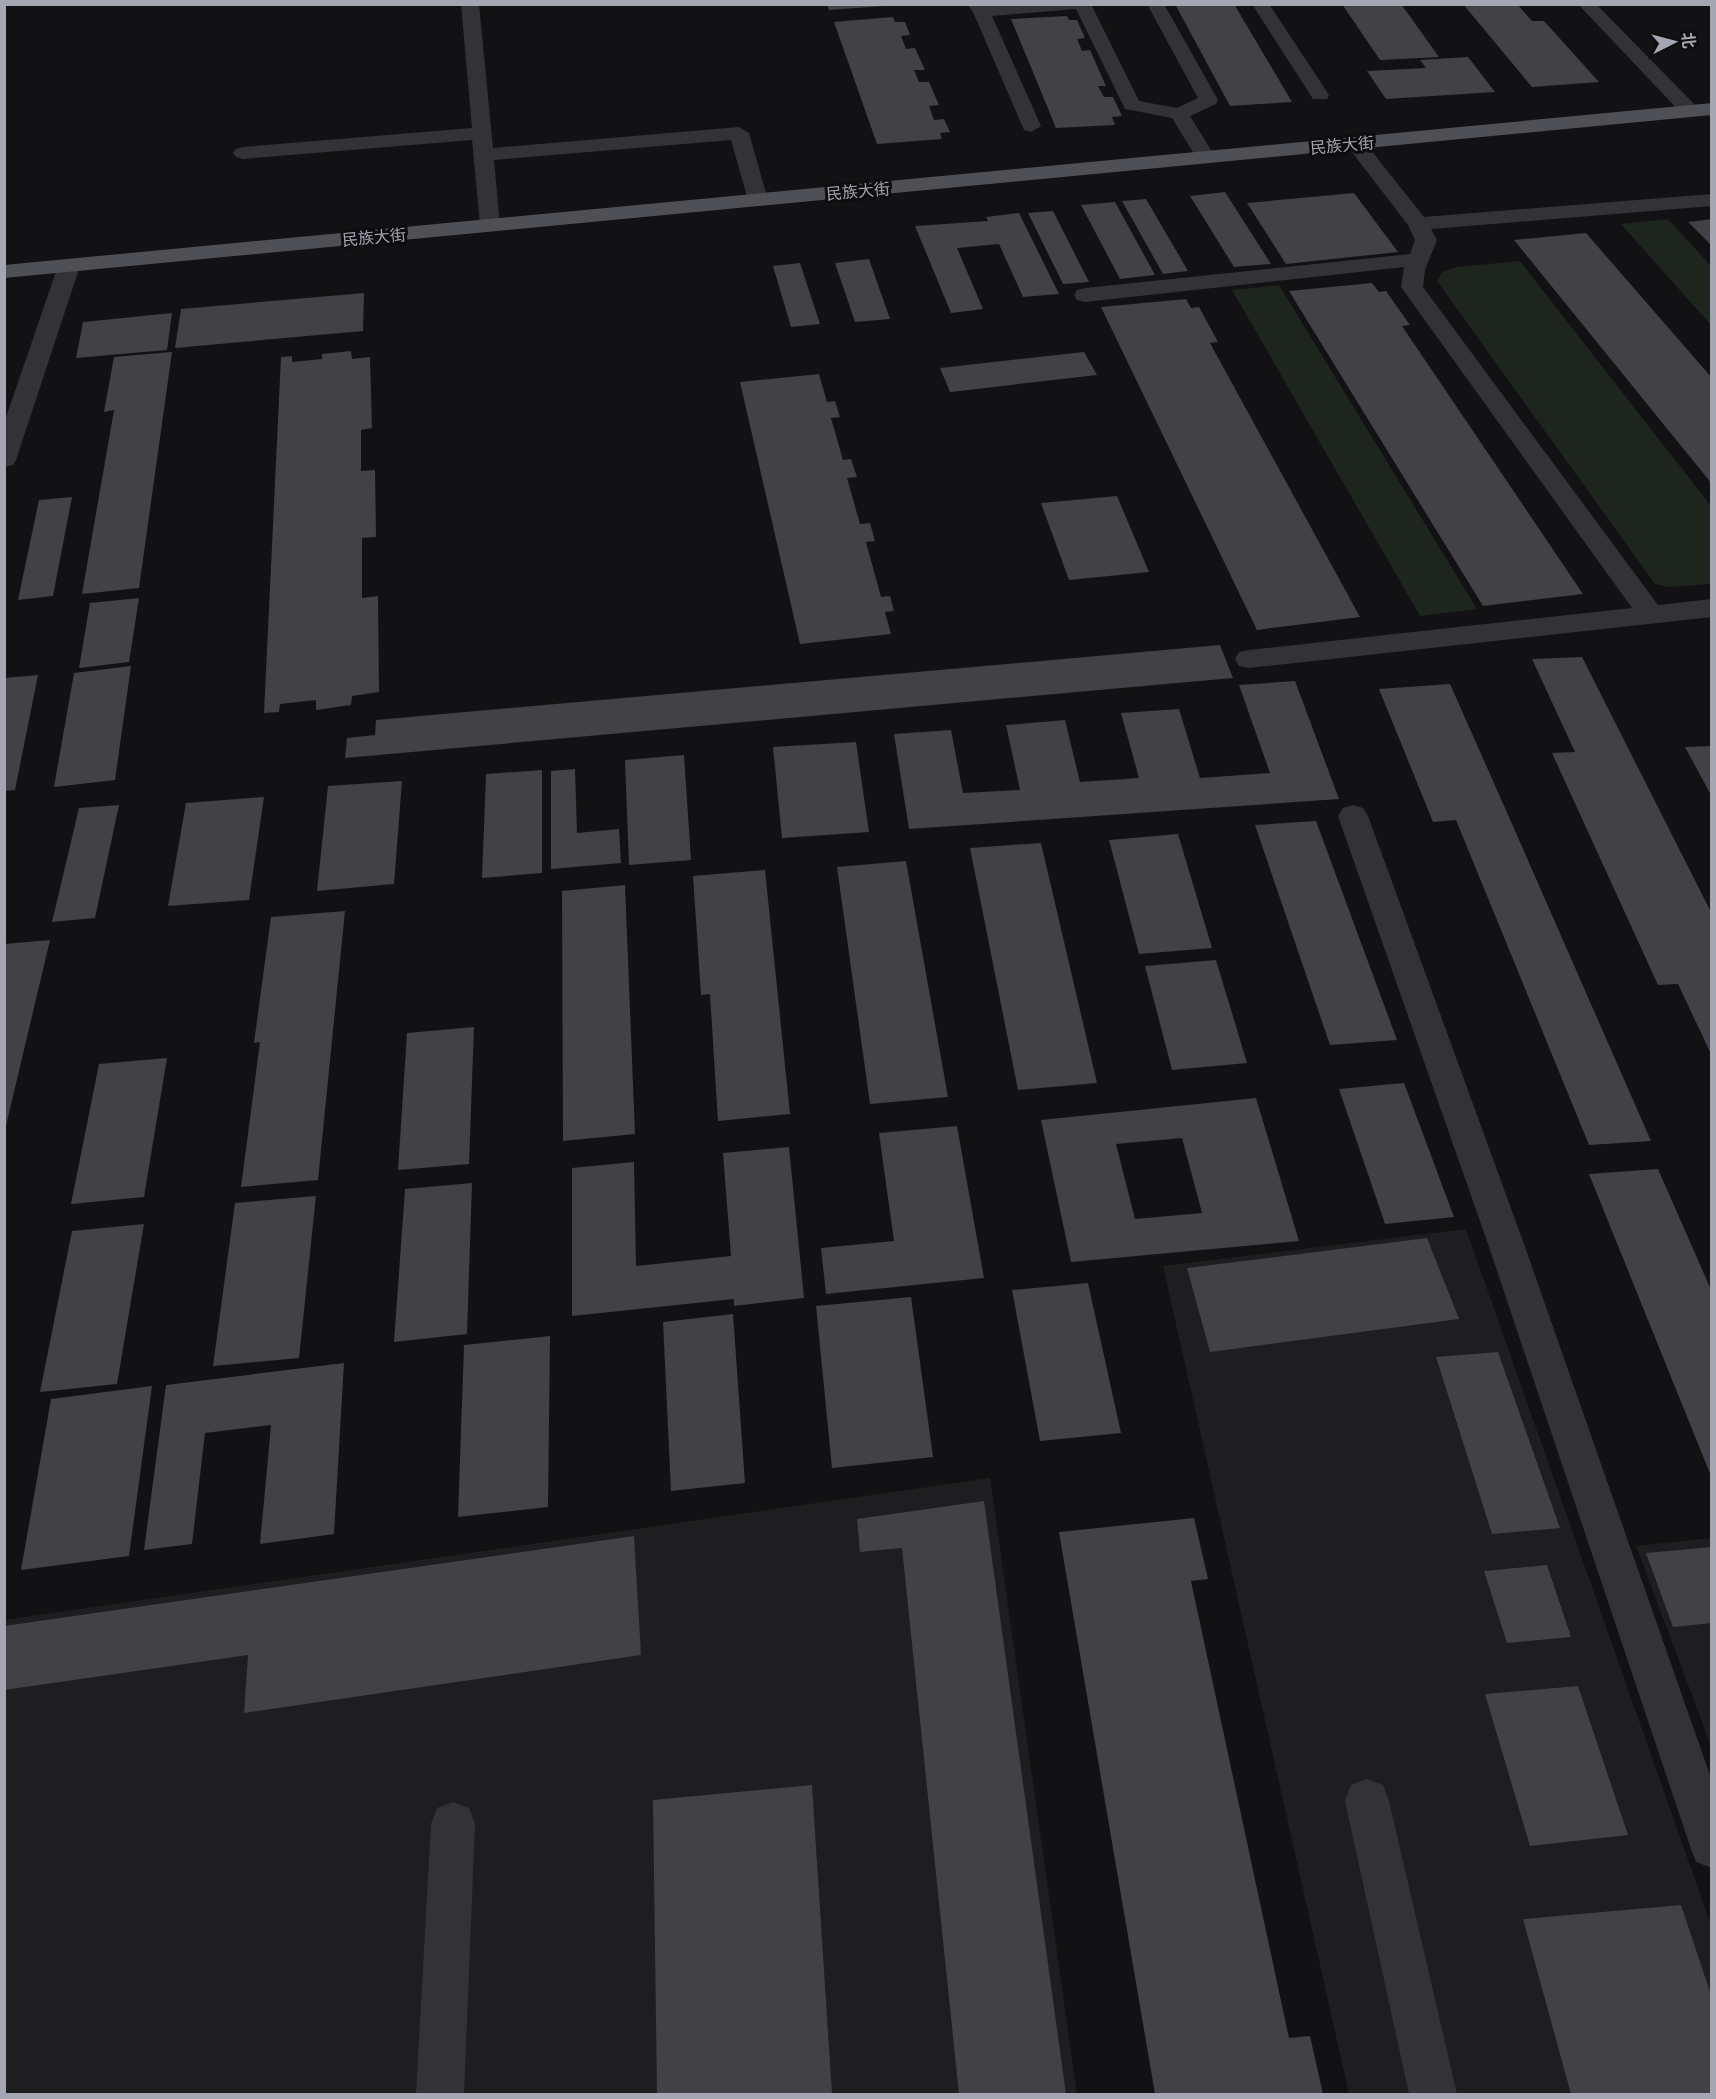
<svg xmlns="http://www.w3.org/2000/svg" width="1716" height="2099" viewBox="0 0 1716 2099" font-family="'PT Sans','Noto Sans SC',sans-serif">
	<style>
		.built { fill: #1e1e20 }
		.green { fill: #1e251f }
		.building { fill: #414146; fill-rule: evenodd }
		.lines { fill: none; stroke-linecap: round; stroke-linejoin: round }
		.minor { fill: #333337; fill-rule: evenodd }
		.major { fill: #4f5056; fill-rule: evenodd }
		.labels { text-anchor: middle; stroke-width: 6; stroke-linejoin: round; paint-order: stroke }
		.far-street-label { font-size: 16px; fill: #a4a7b2; stroke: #0d0c0e }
	</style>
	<rect width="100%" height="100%" fill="#121113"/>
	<g class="built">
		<polygon points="1466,1229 1711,1925 1711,2094 1349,2094 1163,1266"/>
		<polygon points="990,1478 1077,2094 5,2094 4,1620"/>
		<polygon points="1711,1538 1711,1746 1636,1546"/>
	</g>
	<g class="green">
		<polygon points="1668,219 1711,266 1711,325 1621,224"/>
		<polygon points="1520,261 1711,506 1711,584 1669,587 1655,584 1437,281 1442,272 1457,267"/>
		<polygon points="1279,285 1477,609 1420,616 1232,290"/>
	</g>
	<g class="building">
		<polygon points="827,4 884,4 884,6 829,10"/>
		<polygon points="1175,4 1234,4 1292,102 1230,106"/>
		<polygon points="1342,4 1401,4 1439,57 1380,60"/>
		<polygon points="1463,4 1517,4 1532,21 1544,21 1599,82 1532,87"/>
		<polygon points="1067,16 1069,20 1077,20 1085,38 1077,39 1082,51 1090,50 1106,86 1098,86 1104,97 1113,97 1122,116 1112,117 1115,125 1056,128 1011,19"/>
		<polygon points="893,17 895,22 905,22 910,35 901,36 906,49 915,48 925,70 914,70 919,82 929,82 939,105 929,106 934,120 944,119 950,132 940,133 942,139 877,144 834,22"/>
		<polygon points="1468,57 1495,92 1386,99 1367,71 1426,68 1420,60"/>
		<polygon points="1225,192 1271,264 1234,267 1190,196"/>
		<polygon points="1354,193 1398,252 1286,264 1247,203"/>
		<polygon points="1146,199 1188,271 1163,274 1122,201"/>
		<polygon points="1115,202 1155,275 1120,279 1081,205"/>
		<polygon points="1053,211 1089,282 1063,284 1028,213"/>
		<polygon points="1019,213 1059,294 1023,297 999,244 957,248 983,309 951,313 915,226 988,221 986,217"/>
		<polygon points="1712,219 1712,246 1688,222"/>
		<polygon points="1586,233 1712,378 1712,484 1514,240"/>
		<polygon points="869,259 890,319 855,322 835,263"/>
		<polygon points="800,263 820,324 791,327 773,266"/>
		<polygon points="1372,283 1379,292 1386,291 1410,325 1402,326 1583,594 1483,606 1289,291"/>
		<polygon points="364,293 363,331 175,348 181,309"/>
		<polygon points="1186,299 1191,308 1199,307 1218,342 1210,343 1360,617 1257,630 1101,307"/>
		<polygon points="172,313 167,350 76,358 83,322"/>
		<polygon points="351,351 352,359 370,357 372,428 361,430 361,471 375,470 376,537 362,538 362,598 378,596 379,692 352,696 351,705 316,710 316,700 280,704 279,712 264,713 281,357 292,356 292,362 322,359 322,354"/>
		<polygon points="172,352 139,588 82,594 114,410 104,412 114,357"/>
		<polygon points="1084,352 1097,375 950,392 940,368"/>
		<polygon points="819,374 827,402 835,401 840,417 831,418 843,460 851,459 857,477 847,478 860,524 870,523 875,541 866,542 881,597 890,596 894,611 885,612 891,634 800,644 740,382"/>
		<polygon points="1117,496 1149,572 1069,580 1041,503"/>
		<polygon points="72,497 53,596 18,600 39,500"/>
		<polygon points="139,598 129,662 79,668 90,603"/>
		<polygon points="1220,645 1233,678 345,758 347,738 375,735 376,720"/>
		<polygon points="1582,657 1712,914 1712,1056 1678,984 1658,985 1552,753 1575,752 1532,659"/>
		<polygon points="131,666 115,780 54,787 74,673"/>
		<polygon points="38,675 15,790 4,791 4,678"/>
		<polygon points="1295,681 1339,799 909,829 894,734 951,730 963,793 1020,790 1006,725 1065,720 1080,782 1139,778 1121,713 1179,709 1200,778 1270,773 1239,685"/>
		<polygon points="1450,684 1509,817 1651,1141 1589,1145 1456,820 1433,822 1379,689"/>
		<polygon points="856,742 869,832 782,838 773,747"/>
		<polygon points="1712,746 1712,797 1685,747"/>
		<polygon points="684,755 691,860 629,865 625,760"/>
		<polygon points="575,769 577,833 619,829 621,863 551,869 551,771"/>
		<polygon points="542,770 542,873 482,878 486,774"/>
		<polygon points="402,781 394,884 317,891 328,786"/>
		<polygon points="264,797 249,900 168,906 186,803"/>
		<polygon points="119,805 95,918 52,922 79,808"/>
		<polygon points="1316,821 1397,1040 1330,1045 1255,825"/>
		<polygon points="1178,834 1212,948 1139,954 1109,840"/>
		<polygon points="1041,843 1097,1083 1018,1090 970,848"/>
		<polygon points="906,861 948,1097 870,1104 837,867"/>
		<polygon points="765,870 790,1114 718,1121 710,994 701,995 693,876"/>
		<polygon points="625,885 635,1134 563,1141 562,891"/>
		<polygon points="345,911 318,1180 241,1187 260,1042 254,1043 271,917"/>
		<polygon points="50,940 5,1130 4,1130 4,944"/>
		<polygon points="1216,960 1247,1063 1172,1070 1145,966"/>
		<polygon points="474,1027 469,1164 398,1170 407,1033"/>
		<polygon points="167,1058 144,1197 71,1204 99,1064"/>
		<polygon points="1404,1083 1454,1217 1385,1224 1339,1089"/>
		<path d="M1256 1098 1299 1241 1071 1262 1041 1120ZM1182 1138 1202 1213 1135 1219 1116 1144Z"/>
		<polygon points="957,1126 984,1278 826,1294 821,1248 894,1241 879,1133"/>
		<polygon points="789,1147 804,1298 734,1306 734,1299 572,1316 572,1168 634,1162 636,1266 731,1256 723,1153"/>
		<polygon points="1658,1169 1712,1292 1711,1476 1589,1174"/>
		<polygon points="472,1183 467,1334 394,1342 405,1189"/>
		<polygon points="316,1196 299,1358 213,1366 235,1203"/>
		<polygon points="144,1224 117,1384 40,1392 72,1231"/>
		<polygon points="1427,1238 1459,1319 1210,1352 1187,1268"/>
		<polygon points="1088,1283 1121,1433 1040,1441 1012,1290"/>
		<polygon points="911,1297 933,1457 832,1468 816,1306"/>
		<polygon points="733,1314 745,1483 671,1491 663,1322"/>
		<polygon points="550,1336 548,1507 458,1517 464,1345"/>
		<polygon points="1498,1352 1560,1528 1492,1534 1436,1357"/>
		<polygon points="344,1363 334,1534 260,1544 271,1425 205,1433 192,1544 144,1550 166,1385"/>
		<polygon points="152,1386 129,1556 21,1570 51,1399"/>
		<polygon points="984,1501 1066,2094 959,2094 902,1548 860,1552 857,1519"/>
		<polygon points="1194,1518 1208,1579 1191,1581 1289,2038 1310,2036 1323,2094 1155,2094 1059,1532"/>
		<polygon points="634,1536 641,1655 244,1713 248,1655 4,1690 4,1626"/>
		<polygon points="1712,1547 1712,1623 1673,1627 1646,1553"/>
		<polygon points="1547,1565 1571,1637 1507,1643 1484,1571"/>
		<polygon points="1578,1686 1628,1835 1530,1846 1485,1694"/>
		<polygon points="812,1785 832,2094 657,2094 653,1800"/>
		<polygon points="1681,1905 1712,1998 1712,2094 1571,2094 1523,1919"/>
	</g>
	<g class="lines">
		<g class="minor">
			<polygon points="461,4 479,4 493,148 739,127 749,133 768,200 765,204 751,204 748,200 731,140 494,160 500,225 497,229 483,229 480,225 472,140 243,159 236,157 233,153 236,149 243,147 472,128"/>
			<polygon points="967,4 1091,4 1139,101 1177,108 1198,98 1147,4 1164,4 1218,100 1216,104 1190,116 1216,158 1213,162 1199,162 1172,118 1125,109 1076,9 992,16 1041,126 1031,132 1024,130 973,12"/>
			<polygon points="1252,4 1269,4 1329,95 1327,99 1313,99"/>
			<polygon points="1578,4 1596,4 1697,107 1700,111 1697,115 1683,115"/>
			<polygon points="1355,137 1362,139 1424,217 1712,194 1712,206 1431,229 1437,240 1425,270 1423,287 1658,605 1712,599 1712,617 1249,668 1239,666 1235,659 1239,652 1249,650 1632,608 1401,287 1404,267 1085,302 1077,300 1074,295 1077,290 1085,288 1410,254 1415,240 1408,225 1345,143"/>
			<polygon points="69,260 77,261 80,266 16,460 13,465 4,467 4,423 58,266 61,261"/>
			<polygon points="1353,805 1363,808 1368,816 1524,1244 1712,1781 1712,1868 1696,1862 1690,1846 1488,1244 1338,816 1343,808"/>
			<polygon points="1367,1779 1383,1785 1389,1801 1457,2094 1409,2094 1345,1801 1351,1785"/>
			<polygon points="453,1802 469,1808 475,1824 464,2094 416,2094 431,1824 437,1808"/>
		</g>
		<polygon class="major" points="1712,103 1712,115 4,278 4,265"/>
	</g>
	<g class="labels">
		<g class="far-street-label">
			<text transform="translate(1342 145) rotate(-5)" y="6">民族大街</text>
			<text transform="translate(858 191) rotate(-5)" y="6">民族大街</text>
			<text transform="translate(374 237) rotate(-5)" y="6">民族大街</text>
		</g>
	</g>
	<rect width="1716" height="2099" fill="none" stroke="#a4a7b2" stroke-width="12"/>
	<g transform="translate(1674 42) rotate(84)" stroke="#0d0c0e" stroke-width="4.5" paint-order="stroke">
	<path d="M0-4.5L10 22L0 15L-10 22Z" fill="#a4a7b2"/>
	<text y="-9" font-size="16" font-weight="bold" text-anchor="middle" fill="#a4a7b2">北</text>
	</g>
</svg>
